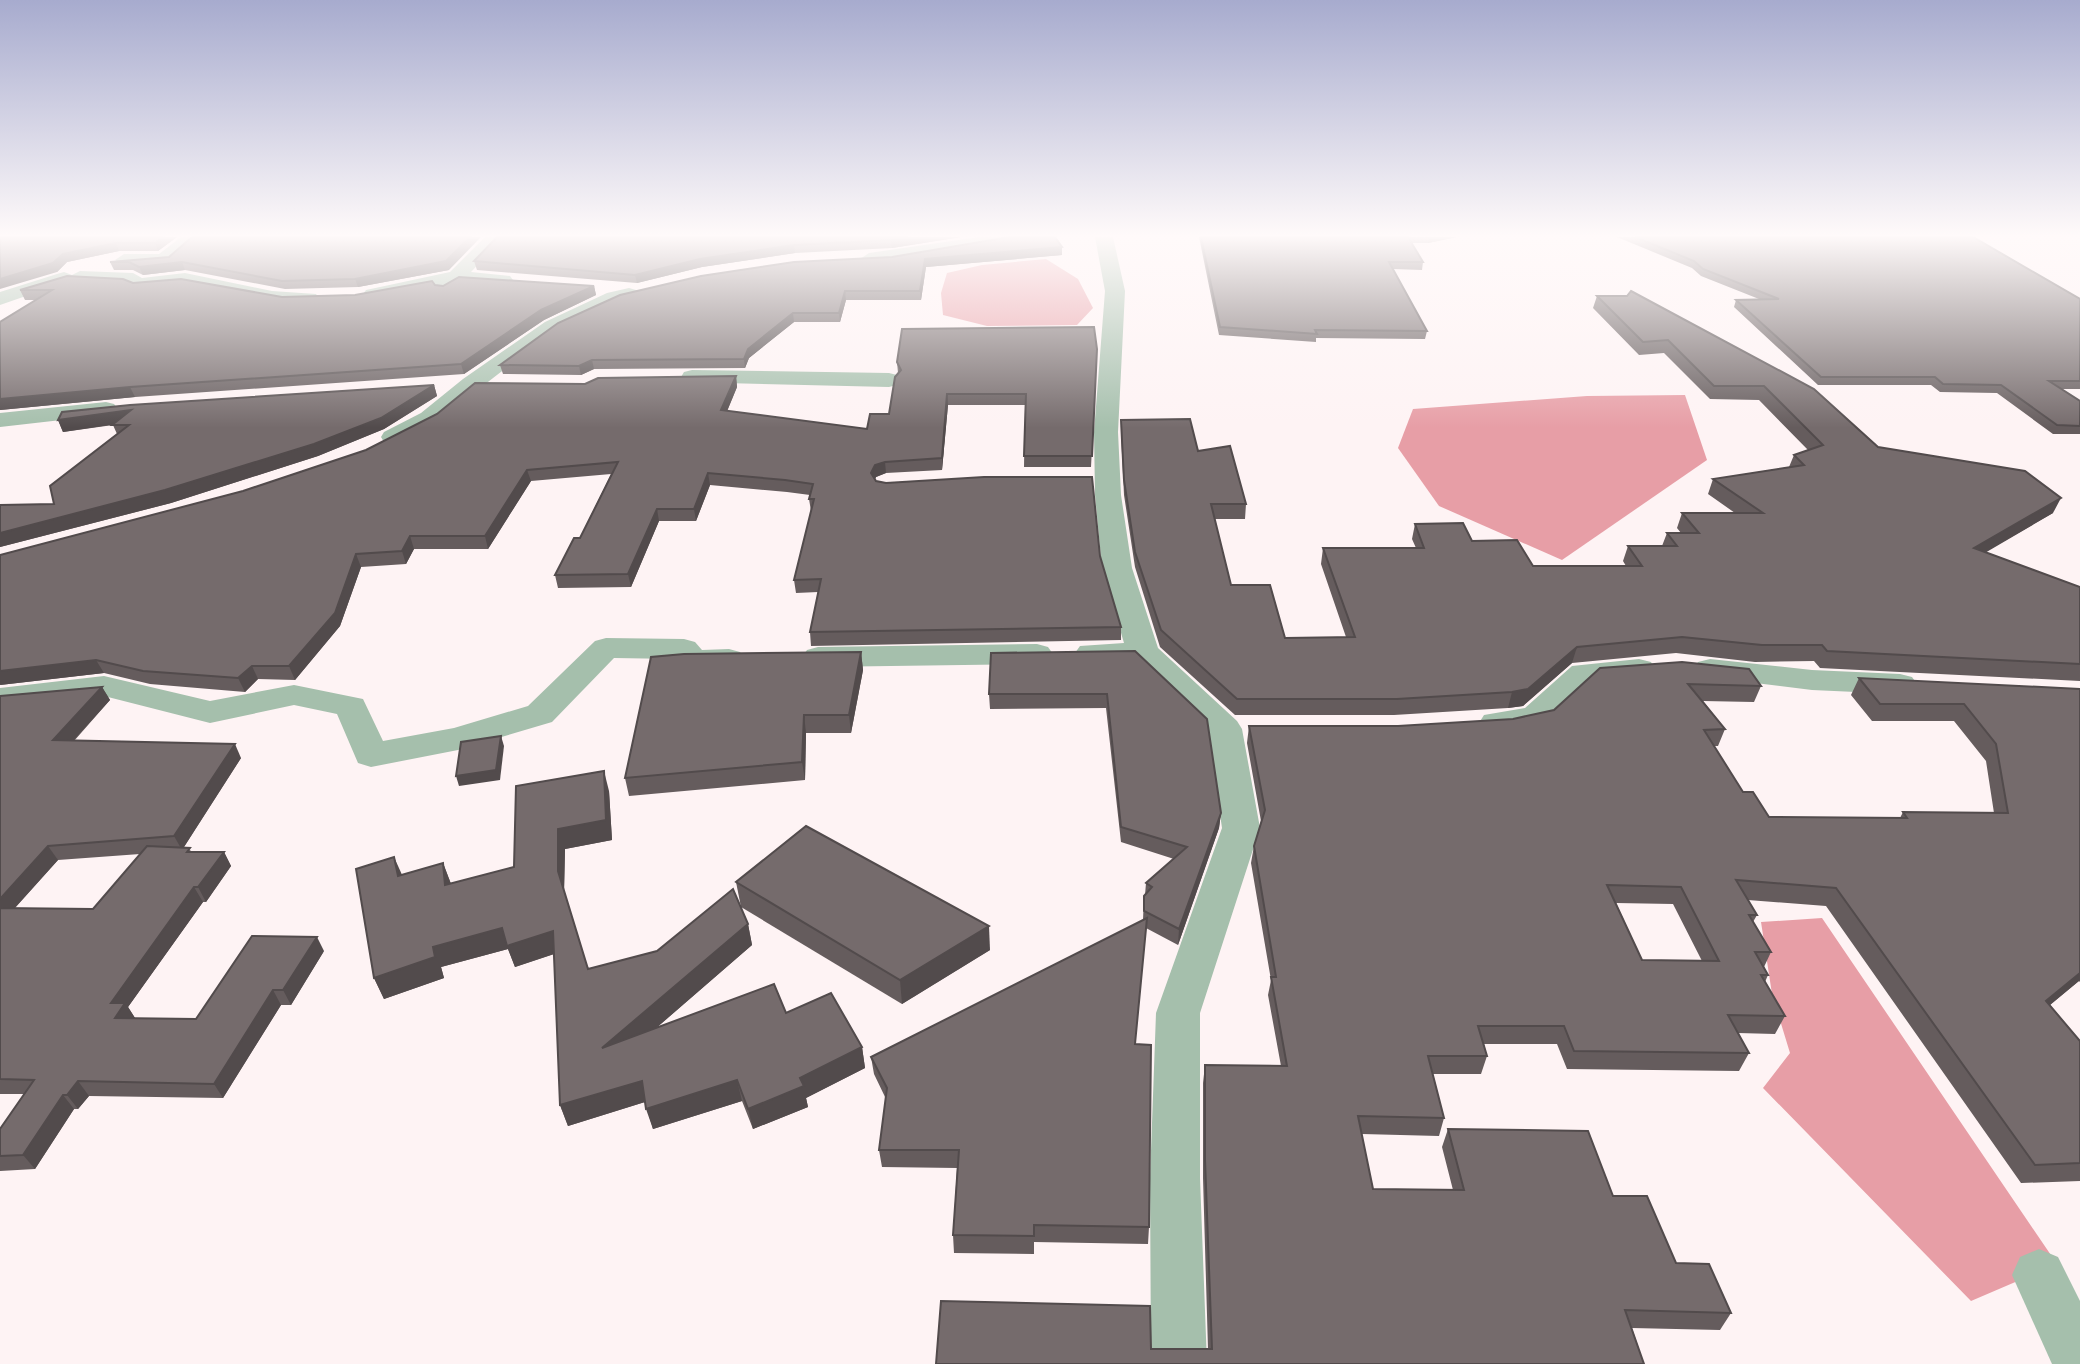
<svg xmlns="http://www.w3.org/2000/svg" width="2080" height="1364" viewBox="0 0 2080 1364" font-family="'PT Sans',sans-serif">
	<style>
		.water { fill: #e79ea6 }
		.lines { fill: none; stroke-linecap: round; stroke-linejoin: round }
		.street { fill: #a5bfac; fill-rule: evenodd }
		.wall { fill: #655c5d; fill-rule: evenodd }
		.shaded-wall { fill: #524b4c }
		.building { fill: #756b6c; stroke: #524b4c; stroke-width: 2; fill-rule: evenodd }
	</style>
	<rect width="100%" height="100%" fill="#fef3f4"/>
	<g class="water">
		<polygon points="1046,259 1078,279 1093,308 1077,325 987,326 943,315 941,293 947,273 982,265"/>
		<polygon points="1685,395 1707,460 1562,560 1439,506 1398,448 1413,409 1587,396"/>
		<polygon points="1822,918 2057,1264 1971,1301 1763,1088 1790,1053 1772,994 1761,922"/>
	</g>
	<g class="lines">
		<g class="street">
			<polygon points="181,237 202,237 171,264 124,266 115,260 124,254 159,254"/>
			<path d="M485 237H504L471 272 510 276 513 280 510 284 461 283C453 291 449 295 438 292L436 287 373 300 366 298 363 294 366 290 450 272Z"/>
			<polygon points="979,237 1024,237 1015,242 892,263 869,265 860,259 869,253"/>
			<polygon points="1095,237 1113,237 1125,291 1118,432 1121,495 1132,568 1158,648 1237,721 1242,729 1260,828 1200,1013 1200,1178 1207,1364 1151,1364 1150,1178 1156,1013 1222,828 1208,732 1135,662 1091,663 1080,660 1075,653 1080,646 1124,643 1102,568 1095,495 1094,432 1105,291"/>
			<polygon points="80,271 133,273 142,278 185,273 272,291 316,294 319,298 316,302 272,303 185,285 137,290 127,285 80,283 72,280 0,305 0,292 57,274 64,272 72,275"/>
			<path d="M629 288 636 290 639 294 636 298C610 305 580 317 557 332 531 349 504 369 479 389 456 407 415 450 384 442L381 437 384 432 421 413 463 379 545 322 607 293Z"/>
			<polygon points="692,370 889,373 897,375 900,380 897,385 889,387 684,382 681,377 684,372"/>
			<polygon points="106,402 114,404 118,409 114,414 0,427 0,413"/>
			<path d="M606 638 684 639 695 642 702 650 729 649 740 652 745 659 740 666C720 671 689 676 675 659L614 658 552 722 458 750 371 767 358 763 337 714 294 705 210 723 104 696 0 708V688L104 676 210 701 294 685 363 699 383 741 454 728 528 706 595 641Z"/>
			<polygon points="1037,644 1048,647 1053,654 1048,661 1037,664 818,667 807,664 802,657 807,650 818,647"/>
			<polygon points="1639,659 1651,662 1655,669 1651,676 1593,682 1547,725 1496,734 1484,731 1479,723 1484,715 1525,708 1572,666"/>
			<polygon points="1710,659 1812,670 1900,674 1912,677 1917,684 1912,691 1900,694 1812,690 1698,676 1694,669 1698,662"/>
			<polygon points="2039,1249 2058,1257 2080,1301 2080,1364 2052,1364 2012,1275 2020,1257"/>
		</g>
	</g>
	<g class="wall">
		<polygon points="0,237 177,237 158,251 119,251 67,262 57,272"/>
		<polygon points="497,237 961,237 892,248 795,253 702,267 637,283 477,270 474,261"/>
		<polygon points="1199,237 1457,237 1428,243 1412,243 1423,262 1422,270 1393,269 1427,331 1425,339 1316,338 1316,342 1219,335"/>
		<polygon points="1617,237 1973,237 2080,299 2080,389 2061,389 2080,401 2080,434 2053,434 1997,393 1940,392 1931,385 1818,385 1734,307 1736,300 1759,299 1701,276 1692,268"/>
		<polygon points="1062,247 1062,255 926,267 921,300 846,300 840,322 794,322 749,358 745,368 594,369 581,375 503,374 500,365 892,257"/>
		<polygon points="169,257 449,270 358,287 285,289 185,270 143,275 133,270 114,270 110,262"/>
		<polygon points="133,283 282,297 355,295 435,285 443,286 594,286 596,295 544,320 464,374 135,397 0,410 0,322 37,300 25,300 20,290"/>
		<polygon points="1597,296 1878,447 2053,513 1985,552 2080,587 2080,681 1820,668 1814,661 1755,662 1676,653 1572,663 1523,706 1508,708 1394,715 1235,715 1160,647 1135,567 1124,495 1121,434 1121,420 1198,451 1246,504 1245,519 1215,519 1231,585 1285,638 1346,637 1321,564 1323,548 1416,548 1412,539 1415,524 1472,541 1533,566 1626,566 1623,561 1628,546 1662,546 1667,533 1681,533 1677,528 1682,513 1735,513 1708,494 1713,479 1789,467 1794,455 1808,450 1759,400 1710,399 1664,353 1639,355 1593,308"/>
		<polygon points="1097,349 1091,467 1024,467 1025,405 948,405 942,470 886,473 876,477 875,479 876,481 1100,556 1121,627 1121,640 811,646 810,632 818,592 796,593 794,580 811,511 809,499 810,495 787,492 710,485 696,521 659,521 631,587 558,588 555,575 580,538 611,474 531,481 488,549 414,549 406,564 361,567 340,626 295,680 258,679 245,692 150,684 104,673 0,685 243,491 585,384 736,376 737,387 727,411 867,429 889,414 898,373 897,362"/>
		<polygon points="434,385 437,396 384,429 318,456 171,503 0,547 0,505 54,504 117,434 113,425 63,432 58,420"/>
		<polygon points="1135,651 1221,813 1219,828 1178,945 1146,928 1135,1044 1149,1227 1148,1244 1034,1242 1034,1254 954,1253 953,1235 957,1168 882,1167 879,1150 886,1099 874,1074 871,1057 1143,920 1144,896 1145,895 1146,883 1174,859 1121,842 1106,708 990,709 989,694"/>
		<polygon points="861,652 863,670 851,733 806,733 805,780 629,796 625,778"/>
		<path d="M1600 668 1761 686 1754 702 1703 701 1725 729 1718 746H1714L1743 792 1769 817 1900 818 1903 812 1994 813 1986 761 1954 721H1872L1851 695 1859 678 2080 689V982L2079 981 2050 1005 2080 1041V1181L2021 1183 1826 906 1748 900 1757 915 1753 922 1771 952 1764 967 1768 975 1765 982 1785 1016 1775 1034 1738 1033 1749 1053 1739 1071 1567 1069 1557 1044H1484L1487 1056 1481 1074H1433L1444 1118 1439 1136 1362 1134 1373 1189 1453 1190 1442 1147 1448 1129 1613 1196 1676 1263 1731 1313 1720 1330 1632 1328 1644 1364 1151 1349H1208L1203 1178V1083L1205 1065 1281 1066 1268 995 1271 980 1251 863 1254 846 1261 821 1247 743 1249 726H1398L1513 719 1554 710ZM1616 903 1673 904 1702 961 1642 960Z"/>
		<path d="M102 687 110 700 74 741 241 758 184 847 193 852H224L231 866 206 902H203L128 1007 135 1018 196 1019 324 951 291 1005H281L223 1098 89 1096 78 1109H74L35 1169 0 1171V1129L24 1094H0V696ZM140 854 93 909 15 908 58 860Z"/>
		<polygon points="609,791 612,840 565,849 564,892 588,969 657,951 748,924 752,945 656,1028 786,1013 862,1047 865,1068 806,1098 808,1107 753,1129 742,1101 653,1129 645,1102 568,1126 560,1105 554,954 515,967 508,949 441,967 444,978 384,999 374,978 402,875 443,863 451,884 514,867"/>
		<polygon points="736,882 990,950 902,1004 741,907"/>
	</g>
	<g class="shaded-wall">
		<polygon points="162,237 177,237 158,251 155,243"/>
		<polygon points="470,237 481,237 449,270 358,287 355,279"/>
		<polygon points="908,237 961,237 892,248 891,240"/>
		<polygon points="1429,237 1457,237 1428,243"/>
		<polygon points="116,243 119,251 67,262 57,272 0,289 0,279 63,254"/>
		<polygon points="794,245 795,253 702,267 637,283 635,275 700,259"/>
		<polygon points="1062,247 1062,255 926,267 921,300 920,291 925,259"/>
		<polygon points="182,262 185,270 143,275 139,267"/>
		<polygon points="594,286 596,295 544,320 464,374 461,364 541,310"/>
		<polygon points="845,291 846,300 840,322 839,313"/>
		<polygon points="793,313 794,322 749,358 745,368 744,359 748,349"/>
		<polygon points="592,360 594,369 581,375 579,366"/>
		<polygon points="736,376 737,387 723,421 721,410"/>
		<polygon points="434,385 437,396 384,429 318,456 171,503 0,547 0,533"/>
		<polygon points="130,387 135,397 0,410 0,399"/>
		<polygon points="947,394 948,405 942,470 942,458"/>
		<polygon points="131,410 136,421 63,432 58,420"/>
		<polygon points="885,462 886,473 876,477 872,485 871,473 875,465"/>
		<polygon points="527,470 531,481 488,549 485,536"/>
		<polygon points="708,473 710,485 696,521 694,509"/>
		<polygon points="2061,498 2053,513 1966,564 1974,548"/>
		<polygon points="657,509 659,521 631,587 628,574"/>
		<polygon points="410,536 414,549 406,564 402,551"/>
		<polygon points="356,554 361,567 340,626 295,680 289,666"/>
		<polygon points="1577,647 1572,663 1523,706 1508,708 1512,692"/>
		<polygon points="861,652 863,670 851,733 849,715"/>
		<polygon points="96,660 104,673 0,685 0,671"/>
		<polygon points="252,666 258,679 245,692 238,678"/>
		<polygon points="102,687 110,700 61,754 53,740"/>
		<polygon points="804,715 806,733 805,780 802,762"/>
		<polygon points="501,736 504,746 500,780 459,786 456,776"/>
		<polygon points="235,744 241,758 182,850 174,836"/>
		<polygon points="604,771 609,791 612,840 565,849 564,892 558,871 558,829"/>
		<polygon points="1221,813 1219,828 1178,945 1179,929"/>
		<polygon points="48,846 58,860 2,922 0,919 0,899"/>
		<polygon points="224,852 231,866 206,902 198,887"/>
		<polygon points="394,857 403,877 398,876"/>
		<polygon points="443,863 451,884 445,885"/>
		<polygon points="194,887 203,902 128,1007 135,1018 115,1018 111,1003"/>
		<polygon points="748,924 752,945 609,1069 602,1048"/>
		<polygon points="989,926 990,950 902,1004 900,980"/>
		<polygon points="502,928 553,931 560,952 515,967 508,949 441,967 444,978 384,999 374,978 433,947"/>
		<polygon points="317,937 324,951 291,1005 283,990"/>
		<polygon points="2080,973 2080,980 2033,1019 2046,1001"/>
		<polygon points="273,990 281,1005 223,1098 214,1084"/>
		<polygon points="862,1047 865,1068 806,1098 808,1107 753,1129 748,1109 800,1078"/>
		<polygon points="737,1080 742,1101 653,1129 646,1109"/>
		<polygon points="78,1081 89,1096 78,1109 67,1095"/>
		<polygon points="642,1081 648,1101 568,1126 560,1105"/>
		<polygon points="63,1095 74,1109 35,1169 23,1155"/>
	</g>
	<g class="building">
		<polygon points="0,237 162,237 155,243 116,243 63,254 53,263 0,279"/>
		<polygon points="192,237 470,237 446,261 355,279 282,281 182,262 139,267 129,262 110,262 169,257"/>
		<polygon points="497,237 908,237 891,240 794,245 700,259 635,275 474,261"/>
		<polygon points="1009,237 1055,237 1062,247 925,259 920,291 845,291 839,313 793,313 748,349 744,359 592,360 579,366 500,365 558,323 620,295 701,276 794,262 892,257"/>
		<polygon points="1201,237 1408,237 1423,262 1389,262 1427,331 1315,330 1317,334 1220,327"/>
		<polygon points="1635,237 1973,237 2080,299 2080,381 2049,381 2080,401 2080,426 2057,425 2001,385 1943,384 1935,377 1821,377 1736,300 1779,299 1703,269 1694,261"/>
		<polygon points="67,276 123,279 133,283 181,279 282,297 355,295 432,281 435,285 443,286 459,277 594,286 541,310 461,364 130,387 0,399 0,322 52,290 20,290"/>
		<polygon points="1631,291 1814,389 1878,447 2025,471 2061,498 1974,548 2080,587 2080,664 1827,651 1822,645 1762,645 1682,637 1577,647 1528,689 1512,692 1397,699 1237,699 1161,630 1135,552 1124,480 1121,420 1190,419 1198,451 1230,446 1246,504 1211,504 1231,585 1270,585 1285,638 1355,637 1323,548 1424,548 1415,524 1463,523 1472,541 1517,540 1533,566 1642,566 1628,546 1677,546 1667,533 1699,533 1682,513 1763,513 1713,479 1804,465 1794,455 1823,445 1764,386 1714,386 1668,340 1643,342 1597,296 1627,296"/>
		<polygon points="1094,327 1097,349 1092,456 1024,456 1026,394 947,394 942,458 885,462 875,465 871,473 876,481 886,483 984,477 1092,477 1100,556 1121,627 810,632 821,579 794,580 814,499 809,499 813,484 785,480 708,473 694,509 657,509 628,574 555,575 574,538 580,538 618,462 527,470 485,536 410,536 402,551 356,554 335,613 289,666 252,666 238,678 143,671 96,660 0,671 0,555 243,491 366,450 437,414 475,383 585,384 598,378 736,376 721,410 867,429 870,414 889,414 895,377 901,370 897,362 902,329"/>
		<polygon points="434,385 381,418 314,444 165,490 0,533 0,505 54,504 50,486 129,425 112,425 131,410 58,420 62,412 130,405"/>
		<polygon points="1135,651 1207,719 1221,813 1179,929 1144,911 1144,896 1152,887 1146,883 1187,847 1121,827 1107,694 989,694 991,653"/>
		<polygon points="861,652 849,715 804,715 802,762 625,778 651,657 684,654"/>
		<path d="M1682 662 1749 669 1761 686 1688 684 1725 729 1704 730 1743 792H1753L1769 817 1907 818 1903 812 2008 813 1996 744 1964 704H1880L1859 678 2080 689V973L2046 1001 2080 1041V1163L2035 1165 1836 888 1736 880 1757 915H1749L1771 952H1755L1768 975H1761L1785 1016 1728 1015 1749 1053 1574 1051 1564 1026H1478L1487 1056H1428L1444 1118 1358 1116 1373 1189 1464 1190 1448 1129 1588 1131 1613 1196H1647L1676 1263 1709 1264 1731 1313 1625 1310 1644 1364H936L941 1301 1150 1306 1151 1349H1212L1205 1160V1065L1287 1066 1271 977H1276L1254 846 1265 810 1249 726H1398L1513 719 1554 710 1600 668ZM1607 885 1681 887 1719 961 1642 960Z"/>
		<polygon points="102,687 53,740 235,744 174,836 48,846 0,899 0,696"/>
		<polygon points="501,736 496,770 456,776 461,742"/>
		<polygon points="604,771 606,820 558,829 558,871 588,969 657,951 733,889 748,924 602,1048 774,984 786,1013 831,993 862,1047 800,1078 804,1086 748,1109 737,1080 646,1109 642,1081 560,1105 553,931 507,946 502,928 433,947 435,957 374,978 356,869 394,857 398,876 443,863 445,885 514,867 516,786"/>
		<polygon points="806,826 989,926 900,980 736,882"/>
		<polygon points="147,846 190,848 187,852 224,852 198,887 194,887 111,1003 125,1003 115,1018 196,1019 252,936 317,937 283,990 273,990 214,1084 78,1081 67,1095 63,1095 23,1155 0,1156 0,1129 34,1080 0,1079 0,908 93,909"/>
		<polygon points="1147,918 1135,1044 1151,1045 1149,1227 1034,1225 1034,1236 953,1235 959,1150 879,1150 887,1088 871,1057"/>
	</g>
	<linearGradient id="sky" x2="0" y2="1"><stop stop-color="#a7abce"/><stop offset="0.55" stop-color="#fffafa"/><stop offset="1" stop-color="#fffafa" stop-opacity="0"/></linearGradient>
	<rect width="2080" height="428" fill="url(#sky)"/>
</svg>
